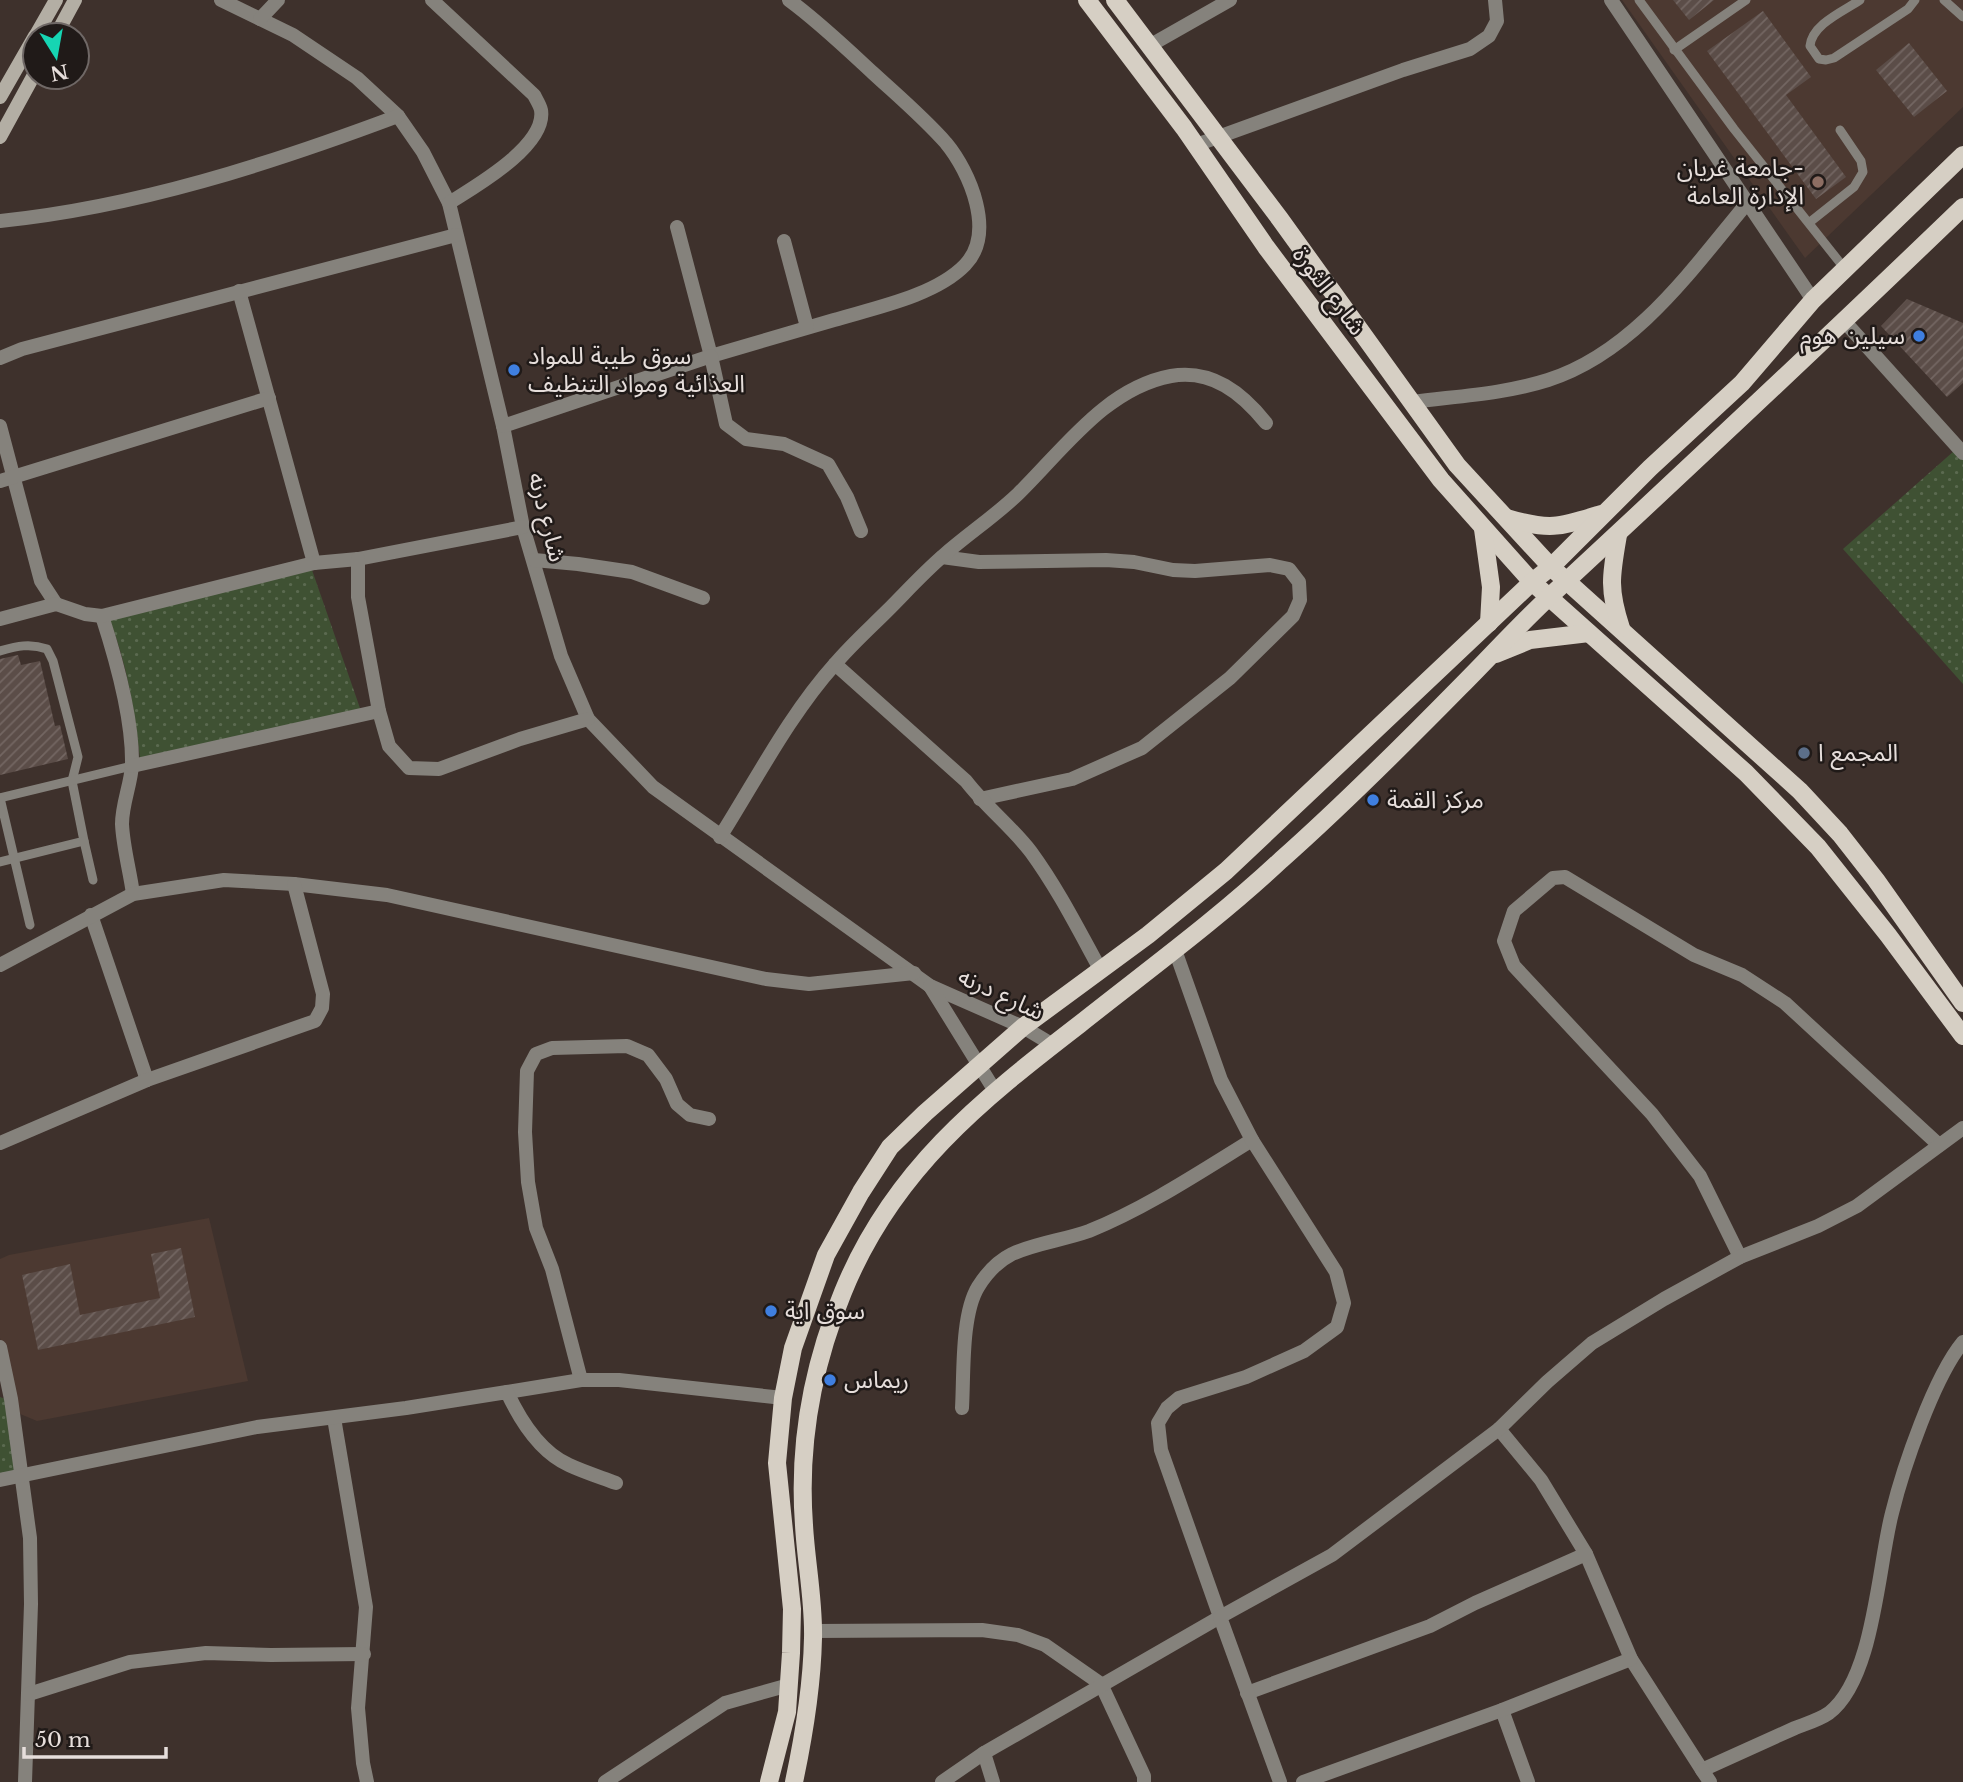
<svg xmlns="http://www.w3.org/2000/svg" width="1963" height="1782" viewBox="0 0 1963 1782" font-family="'Libre Baskerville','Noto Sans Arabic',serif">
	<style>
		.built { fill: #4c3931 }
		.grass { fill: url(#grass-dots) }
		.building { fill: url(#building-hatch) }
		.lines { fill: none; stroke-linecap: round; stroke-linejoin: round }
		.lane { stroke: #85827c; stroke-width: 9 }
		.street { stroke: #85827c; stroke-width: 14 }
		.secondary { stroke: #b3aea4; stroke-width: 14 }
		.primary { stroke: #d6cfc4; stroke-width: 18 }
		.education-dot { fill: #8d6e63; stroke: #201a18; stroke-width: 2.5 }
		.shop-dot { fill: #3f7fe0; stroke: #201a18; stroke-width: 2.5 }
		.service-dot { fill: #5c6f8a; stroke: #201a18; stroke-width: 2.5 }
		.labels { text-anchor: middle; stroke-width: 5; stroke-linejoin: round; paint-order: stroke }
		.poi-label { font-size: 24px; fill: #e6dedb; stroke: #201a18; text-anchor: start }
		.street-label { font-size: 24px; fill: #e6dedb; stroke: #201a18 }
	</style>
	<defs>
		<pattern id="grass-dots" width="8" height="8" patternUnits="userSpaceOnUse" patternTransform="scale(1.75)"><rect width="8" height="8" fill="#3f5133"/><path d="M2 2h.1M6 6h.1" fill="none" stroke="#5b6a50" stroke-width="1.8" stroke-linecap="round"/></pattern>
		<pattern id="building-hatch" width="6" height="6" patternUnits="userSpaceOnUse" patternTransform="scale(1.75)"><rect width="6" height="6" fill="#5b4d48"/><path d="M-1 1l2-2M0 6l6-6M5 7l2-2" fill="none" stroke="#736662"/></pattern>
	</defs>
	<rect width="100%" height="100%" fill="#3e312c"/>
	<g class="built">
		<polygon points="1622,0 1963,0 1963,107 1805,258"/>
		<polygon points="209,1218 248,1381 37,1421 13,1411 0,1338 0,1259 9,1255"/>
	</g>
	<g class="grass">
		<polygon points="1954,451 1963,460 1963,684 1843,549"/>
		<path d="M312 570 361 711 140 759C135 711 127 665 110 620Z"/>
		<polygon points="0,1397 8,1400 19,1474 0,1478"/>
	</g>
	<g class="building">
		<polygon points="1673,0 1714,0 1689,20"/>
		<polygon points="1763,11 1811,77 1786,95 1846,177 1816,199 1707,51"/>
		<polygon points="1909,43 1947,91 1914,117 1876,70"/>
		<polygon points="1907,299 1963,323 1963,383 1947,397 1881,326"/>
		<polygon points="18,655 21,665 40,661 55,726 60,725 68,759 0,775 0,659"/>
		<polygon points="181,1248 195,1317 38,1350 22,1275 70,1264 80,1315 160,1298 151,1254"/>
	</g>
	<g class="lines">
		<g class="lane">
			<polyline points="1639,0 1734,129 1845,269"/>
			<path d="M1860 0C1844 11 1812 24 1810 46L1819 59 1826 60 1834 58 1908 9 1915 0"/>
			<polyline points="1944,0 1963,17"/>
			<polyline points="1674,50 1746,0"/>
			<polyline points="1810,222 1854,187 1863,172 1861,161 1840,130"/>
			<path d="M0 651C17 646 30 643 47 649L53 661 78 757 72 781 84 841 0 862"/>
			<polyline points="0,798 132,766"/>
			<polyline points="0,798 30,925"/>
			<polyline points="84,841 93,880"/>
		</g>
		<g class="street">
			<polyline points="221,0 293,35 357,78 398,116 423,152 449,203 503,426 523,527 561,656 588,719 653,787 930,986 1023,1027 1053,1045"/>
			<path d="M432 0 534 95C536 99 540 105 541 110 547 146 474 187 449 203"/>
			<polyline points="1611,0 1813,300"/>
			<polyline points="260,19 278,0"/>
			<polyline points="1149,46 1230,0"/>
			<polyline points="1196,145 1403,70 1470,49 1489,36 1497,21 1495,0"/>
			<path d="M0 221C137 207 270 164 398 116"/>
			<path d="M677 227 711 356C752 344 793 332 834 320 874 308 935 296 965 265 996 233 970 172 946 143 924 118 898 96 873 73 846 48 819 22 789 0"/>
			<polyline points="784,241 807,327"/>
			<polyline points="239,291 314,563"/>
			<polyline points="1844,321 1963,453"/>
			<polyline points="0,358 22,349 456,235"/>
			<path d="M1412 402C1458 396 1504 394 1548 380 1635 352 1692 269 1748 202"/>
			<polyline points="0,426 41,581 56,604"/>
			<polyline points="503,426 711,356 726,424 746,439 784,444 828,464 847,497 861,531"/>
			<polyline points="0,481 269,398"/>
			<polyline points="942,557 979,562 1106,560 1134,562 1173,570 1195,571 1270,565 1289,569 1299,582 1300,600 1293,616 1230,678 1142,748 1072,779 980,799"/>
			<polyline points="534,560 578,564 632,572 703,598"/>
			<path d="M102 616C116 659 133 719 132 765 131 784 122 804 122 824 123 847 130 871 133 894"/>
			<polyline points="0,619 56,604 85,614 102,616 314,563 358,559 523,527"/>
			<path d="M835 664 966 781C986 807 1012 827 1031 852 1058 889 1078 929 1100 969"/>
			<polyline points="379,711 389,746 409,768 439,769 520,739 588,719"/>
			<polyline points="132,766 379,711 358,597 358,559"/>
			<path d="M720 837C756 780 790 714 835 664 851 645 870 628 887 611 906 592 924 572 944 555 968 534 995 516 1018 494 1063 450 1106 388 1171 376 1212 369 1242 393 1266 423"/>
			<polyline points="91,915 147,1080"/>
			<polyline points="0,965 133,894 224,880 294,884 387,895 766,979 809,984 914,973"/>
			<polyline points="930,986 995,1091"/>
			<polyline points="0,1143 147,1080 315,1021 322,1008 323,994 294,884"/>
			<polyline points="1740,1257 1700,1176 1652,1114 1514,966 1504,941 1514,911 1553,878 1565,877 1694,955 1742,975 1785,1003 1939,1145"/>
			<polyline points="0,1347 11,1399 30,1538 31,1604 25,1782"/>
			<polyline points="581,1380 552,1269 536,1228 528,1182 525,1132 527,1071 536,1054 552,1048 627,1046 648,1055 666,1079 677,1104 690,1115 709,1119"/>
			<polyline points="507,1392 581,1380 619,1380 783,1398"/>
			<path d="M962 1408C964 1375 961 1315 978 1287 986 1274 998 1261 1012 1254 1036 1243 1064 1240 1089 1231 1146 1208 1200 1172 1252 1140"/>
			<polyline points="334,1418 366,1607 358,1708 363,1763 367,1782"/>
			<path d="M1499 1429 1541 1480 1586 1554 1631 1659 1702 1770C1733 1756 1764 1742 1795 1728 1805 1724 1819 1720 1829 1713 1874 1679 1878 1566 1892 1513 1903 1468 1934 1377 1963 1342"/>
			<path d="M0 1480 257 1427 406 1408 507 1392C520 1420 540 1452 569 1465 584 1472 600 1477 616 1483"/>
			<polyline points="814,1631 982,1630 1018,1635 1045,1645 1101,1684 1144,1776 1144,1782"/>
			<polyline points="1247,1693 1430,1626 1475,1603 1586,1554"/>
			<polyline points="29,1694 130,1662 206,1653 271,1655 364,1654"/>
			<polyline points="1502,1710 1528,1782"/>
			<polyline points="1702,1770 1710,1782"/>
			<polyline points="605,1782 725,1703 789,1685"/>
			<polyline points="942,1782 984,1753"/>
			<polyline points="993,1782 984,1753 1220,1617 1161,1450 1158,1423 1167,1408 1179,1398 1246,1377 1304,1351 1337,1327 1344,1303 1336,1272 1252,1140 1221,1080 1175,950"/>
			<polyline points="1280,1782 1220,1617 1332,1555 1499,1429 1547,1382 1592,1343 1664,1299 1740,1257 1818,1226 1857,1206 1963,1128"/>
			<polyline points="1303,1782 1502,1710 1631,1659"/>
		</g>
		<g class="secondary">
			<polyline points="36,35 56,0"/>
			<polyline points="56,35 75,0"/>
			<polyline points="0,97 35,36"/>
			<polyline points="0,137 35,73"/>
		</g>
		<g class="primary">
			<polyline points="1087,0 1184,128 1266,247 1441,480 1532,582 1746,773 1818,847 1888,935 1963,1036"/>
			<polyline points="1115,0 1280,219 1457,465 1551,567 1800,791 1840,834 1876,880 1963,1003"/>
			<path d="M1507 518C1550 531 1560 527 1601 514"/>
			<polyline points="1483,529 1491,587 1489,623"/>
			<path d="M1618 535C1611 575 1608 589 1621 628"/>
			<polyline points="1496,654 1530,640 1589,633"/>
			<polyline points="769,1782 787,1712 791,1653 792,1609 777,1463 783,1398 793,1348 826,1255 861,1192 890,1147 925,1113 1023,1027 1148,935 1226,871 1532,582 1551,567 1650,468 1742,383 1813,300 1963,155"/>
			<path d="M794 1782C804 1735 812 1687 813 1638 814 1601 806 1562 804 1525 798 1444 812 1367 843 1292 892 1171 980 1101 1080 1024 1148 970 1218 919 1281 860 1343 805 1402 746 1460 687 1489 658 1517 627 1548 598 1687 469 1826 339 1963 207"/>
		</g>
	</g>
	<circle class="education-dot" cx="1818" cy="182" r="7"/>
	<g class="shop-dot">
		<circle cx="1919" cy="336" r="7"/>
		<circle cx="514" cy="370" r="7"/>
		<circle cx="1373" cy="800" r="7"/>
		<circle cx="771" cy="1311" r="7"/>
		<circle cx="830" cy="1380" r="7"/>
	</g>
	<circle class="service-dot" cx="1804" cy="753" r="7"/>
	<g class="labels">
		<g class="poi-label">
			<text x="1804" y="176" text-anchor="end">جامعة غريان-<tspan x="1804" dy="28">الإدارة العامة</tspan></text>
			<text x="1905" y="344" text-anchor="end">سيلين هوم</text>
			<text x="528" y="364">سوق طيبة للمواد<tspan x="528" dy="28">العذائية ومواد التنظيف</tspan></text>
			<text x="1818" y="761">المجمع ا</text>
			<text x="1387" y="808">مركز القمة</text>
			<text x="785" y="1319">سوق اية</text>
			<text x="844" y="1388">ريماس</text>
		</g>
		<g class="street-label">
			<text transform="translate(1329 291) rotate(53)" y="8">شارع الثورة</text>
			<text transform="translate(547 517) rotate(76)" y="8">شارع درنه</text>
			<text transform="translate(1001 994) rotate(25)" y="8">شارع درنه</text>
		</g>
	</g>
	<g transform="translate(56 56) rotate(169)"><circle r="33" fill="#201a18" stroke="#6f6866" stroke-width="2"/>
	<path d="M0-5L12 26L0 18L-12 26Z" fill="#16d5b3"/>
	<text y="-10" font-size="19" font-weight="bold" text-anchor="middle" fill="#e6dedb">N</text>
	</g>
	<path d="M24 1747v10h142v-10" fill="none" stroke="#e6dedb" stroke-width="3.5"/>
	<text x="35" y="1747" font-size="21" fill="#e6dedb" stroke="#201a18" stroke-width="5" paint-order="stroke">50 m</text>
</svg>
